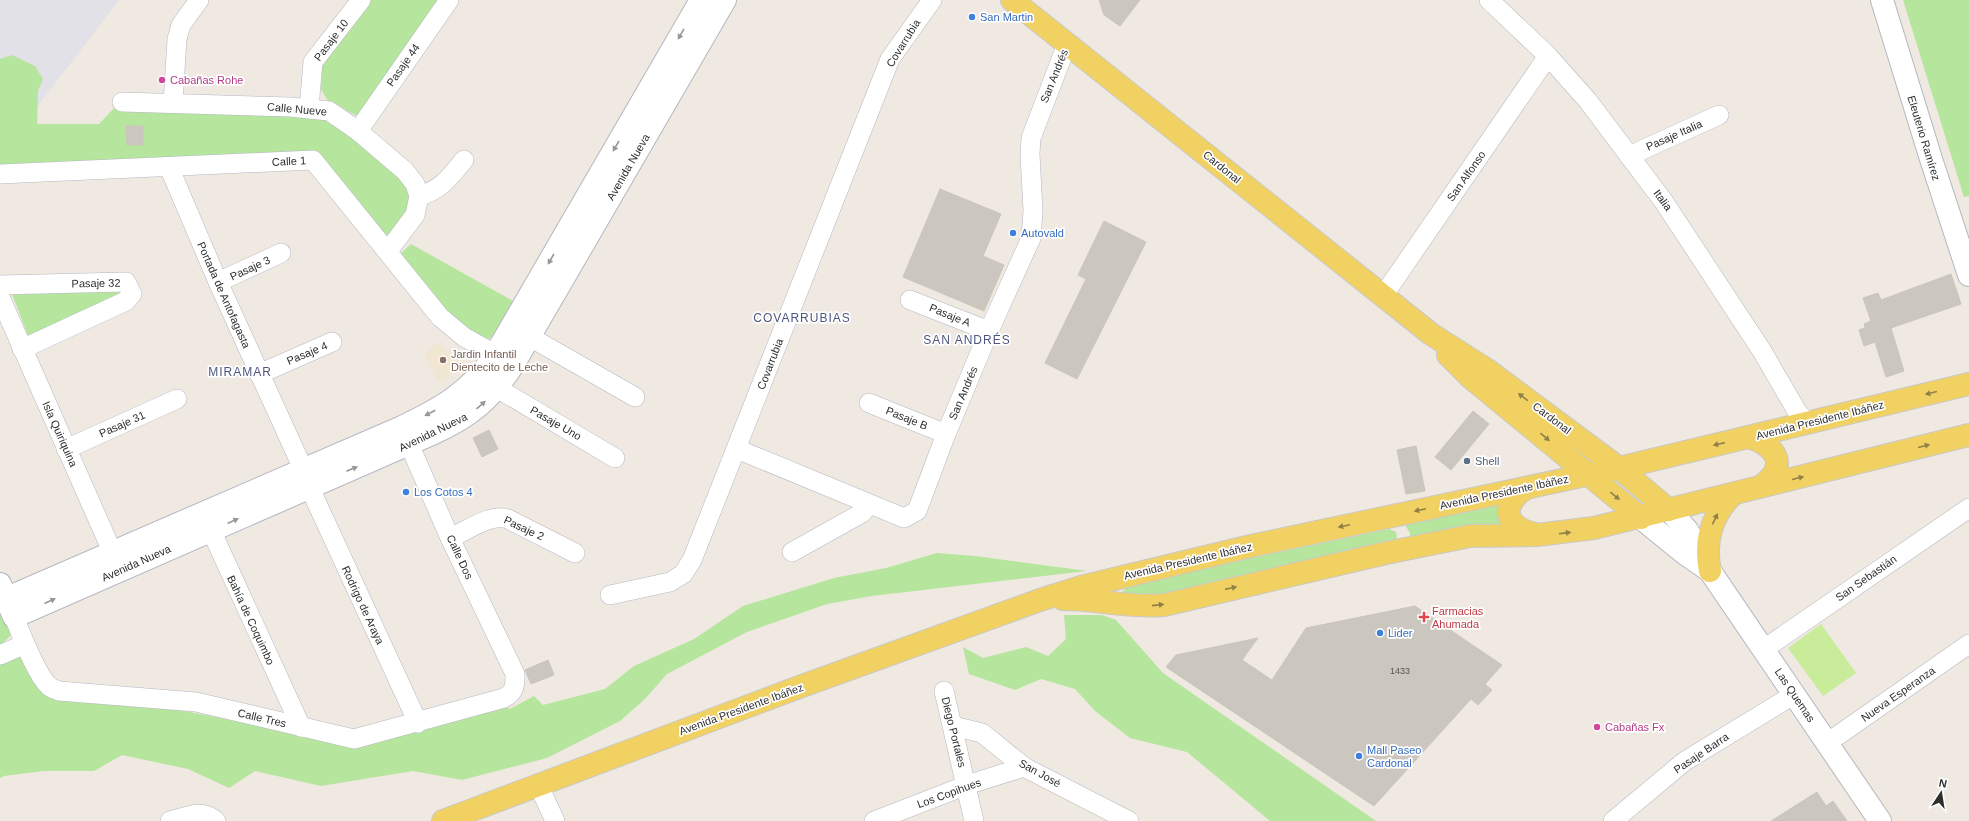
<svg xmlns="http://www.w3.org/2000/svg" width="1969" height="821" viewBox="0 0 1969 821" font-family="Arial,sans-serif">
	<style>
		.industrial { fill: #e3e1e8 }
		.education { fill: #f0e6d1 }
		.green { fill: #b6e59e }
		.pitch { fill: #c9ec9a }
		.building { fill: #cbc7bf; stroke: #cbc5ba }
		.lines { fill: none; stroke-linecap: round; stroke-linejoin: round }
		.street-casing { stroke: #b4b7c1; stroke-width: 20 }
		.secondary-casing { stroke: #b4b7c1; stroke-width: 24 }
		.primary-casing { stroke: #c9c9c9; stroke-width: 24 }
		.street { stroke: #fff; stroke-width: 19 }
		.secondary { stroke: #fff; stroke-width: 22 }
		.primary { stroke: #f2d163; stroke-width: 22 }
		.oneway { fill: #969696 }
		.oneway2 { fill: #908048 }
		.shop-dot { fill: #3f7fe0; stroke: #fff; stroke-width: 1.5 }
		.hotel-dot { fill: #d1479c; stroke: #fff; stroke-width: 1.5 }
		.education-dot { fill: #8d6e63; stroke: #fff; stroke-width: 1.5 }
		.service-dot { fill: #5c6f8a; stroke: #fff; stroke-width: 1.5 }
		.health-dot { fill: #e0444e; stroke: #fff; stroke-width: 1.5 }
		.labels { text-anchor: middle; stroke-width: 3.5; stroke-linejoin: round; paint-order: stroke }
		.number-label { font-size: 9px; fill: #555452 }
		.shop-label { font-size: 11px; fill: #366cbe; stroke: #fff; text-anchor: start }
		.street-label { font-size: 11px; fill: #2e2e2e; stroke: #fff }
		.hotel-label { font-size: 11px; fill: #b23c85; stroke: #fff; text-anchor: start }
		.education-label { font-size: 11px; fill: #785e54; stroke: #fff; text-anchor: start }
		.service-label { font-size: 11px; fill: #4e5e75; stroke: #fff; text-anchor: start }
		.health-label { font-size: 11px; fill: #be3a42; stroke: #fff; text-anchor: start }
		.neighbourhood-label { font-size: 12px; letter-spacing: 1px; fill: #4d5680; stroke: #fff }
	</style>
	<rect width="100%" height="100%" fill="#efe9e1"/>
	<polygon class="industrial" points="0,0 119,0 37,107 39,164 0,165"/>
	<polygon class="education" points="437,343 467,366 439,382 424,354"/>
	<g class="green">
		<path d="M368 0H444L358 116C347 113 340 103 328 101L321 89 322 62Z"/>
		<polygon points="1903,0 1969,0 1969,196 1964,197"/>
		<polygon points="12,55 35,66 43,79 38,91 37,124 99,124 116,106 319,112 403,174 415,201 390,238 384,236 319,156 0,165 0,59"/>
		<path d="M411 244 513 301 493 335 489 339C456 335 423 285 403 260L401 253Z"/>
		<polygon points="121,285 127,293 29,338 12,294"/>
		<polygon points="1501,499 1506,528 1410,540 1410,533 1404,523"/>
		<polygon points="1389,529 1396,532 1397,538 1395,542 1156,597 1121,593 1127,587 1141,581"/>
		<polygon points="937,553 975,556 1087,571 872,596 827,604 747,632 667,674 644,700 620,721 547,758 462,780 413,771 321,786 255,771 229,788 188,769 122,755 94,771 43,771 4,776 0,778 0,663 21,656 38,686 179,710 351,743 507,707 510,709 534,696 543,705 605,689 634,666 694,639 743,606 834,578 886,568"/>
		<polygon points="0,610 11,635 0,646"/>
		<polygon points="1064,615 1102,615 1116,620 1163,673 1376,821 1270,821 1187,752 1130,738 1095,711 1075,689 1041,679 1015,690 969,674 963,647 983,658 1026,647 1048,656 1066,639"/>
	</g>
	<polygon class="pitch" points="1821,624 1856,673 1823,696 1788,648"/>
	<g class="building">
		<polygon points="1099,0 1140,0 1120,26 1104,15"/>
		<polygon points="126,126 143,126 143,145 127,145"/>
		<polygon points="940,189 1001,214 983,256 1004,265 984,311 903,277"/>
		<polygon points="1104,221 1146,242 1077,379 1045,363 1086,279 1078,275"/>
		<polygon points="1951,274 1961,304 1891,328 1904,371 1886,377 1875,342 1864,346 1859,330 1865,328 1864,324 1871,321 1863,298 1878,293 1881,300"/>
		<polygon points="1473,411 1489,424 1451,470 1435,457"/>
		<polygon points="489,430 498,449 482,457 473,438"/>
		<polygon points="1416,446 1425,491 1406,494 1397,450"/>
		<polygon points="1415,606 1502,665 1485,684 1492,690 1478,705 1471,699 1374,806 1166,667 1176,655 1258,638 1242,660 1272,680 1306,628"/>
		<polygon points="548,660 554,675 531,684 525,670"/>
		<polygon points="1817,792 1826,806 1833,801 1847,821 1771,821"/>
	</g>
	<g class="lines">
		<defs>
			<g id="street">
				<polyline points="1489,0 1548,56 1588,101 1664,202 1762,351 1798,413 1808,423"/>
				<polyline points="122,102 290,107 329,111 358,131 405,171 415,184 419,196 415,215 388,251"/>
				<polyline points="173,103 177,39 181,25 199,0"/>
				<polyline points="309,108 313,62 361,0"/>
				<polyline points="358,131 449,0"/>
				<polyline points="1629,156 1719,115"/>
				<polyline points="169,167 218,282 299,460 314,497 418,723"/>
				<polyline points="0,174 313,160 440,317 464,337 507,361"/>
				<path d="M419 196C441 190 450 177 464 160"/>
				<polyline points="218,282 281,253"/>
				<polyline points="0,285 123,282 126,282 132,294 126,301 22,349"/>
				<polyline points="1383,296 1548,56"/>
				<polyline points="0,297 118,565"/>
				<polyline points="910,300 989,331"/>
				<polyline points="530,337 635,397"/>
				<polyline points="259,374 332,342"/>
				<polyline points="497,388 615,458"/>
				<polyline points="869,403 946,434"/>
				<polyline points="66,449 177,399"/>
				<polyline points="737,449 904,518 917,511 946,434 989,331 1031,238 1033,211 1030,154 1031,138 1067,44"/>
				<polyline points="205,517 301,727"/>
				<path d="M450 538C467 531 490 513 508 519L575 553"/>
				<polyline points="792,552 862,513 869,505"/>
				<polyline points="610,595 670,582 683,574 692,560 890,59 932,0"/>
				<path d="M14 617C21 633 36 674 48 685 51 689 55 689 59 691L196 702 354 739 504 698C515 692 515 686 515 674L450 538 403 430"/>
				<polyline points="1764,649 1969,508"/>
				<polyline points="0,655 25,644"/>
				<polyline points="944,691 974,821"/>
				<polyline points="953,726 982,733 1024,767 1129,821"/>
				<polyline points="1827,743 1969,644"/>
				<polyline points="538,784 555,821"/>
				<path d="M170 821C186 817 202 808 216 821"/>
				<polyline points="874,821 967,785 1024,767"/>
				<polyline points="1613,821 1685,761 1795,694"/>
			</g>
			<g id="secondary">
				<polyline points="1882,0 1931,159 1969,275"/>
				<polyline points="1669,510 1687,530 1710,571 1880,821"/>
				<polyline points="1641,518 1684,553 1707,569"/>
				<path d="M0 584 14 617 434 433C471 416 491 399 513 365L725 0"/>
				<path d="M7 598 402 427C442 408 470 392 495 355L701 0"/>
			</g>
			<g id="primary">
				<polyline points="1012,0 1431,334 1486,369 1619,468 1669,510"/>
				<polyline points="1448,355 1470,377 1641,518"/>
				<path d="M1749 437C1778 447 1789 467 1760 487"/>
				<path d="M1526 488C1500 505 1504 527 1535 534"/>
				<path d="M1710 571C1704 541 1711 516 1733 494"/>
				<path d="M1063 599C1097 599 1130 608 1164 605L1386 553 1470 536 1537 535 1594 528 1969 435"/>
				<polyline points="443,821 802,686 1040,600 1081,587 1251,546 1619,468 1969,384"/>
			</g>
		</defs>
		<use href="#street" class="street-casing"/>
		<use href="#secondary" class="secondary-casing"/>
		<use href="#primary" class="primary-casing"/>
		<use href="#street" class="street"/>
		<use href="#secondary" class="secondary"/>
		<use href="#primary" class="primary"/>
	</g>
	<defs><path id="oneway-solid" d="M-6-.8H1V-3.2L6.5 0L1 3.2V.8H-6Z"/></defs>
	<g class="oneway">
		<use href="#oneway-solid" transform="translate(681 34) rotate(120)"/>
		<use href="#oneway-solid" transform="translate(616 146) rotate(120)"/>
		<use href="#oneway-solid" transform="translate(551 259) rotate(120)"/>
		<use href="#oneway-solid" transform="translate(481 405) rotate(-41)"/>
		<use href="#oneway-solid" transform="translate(430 413) rotate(152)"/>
		<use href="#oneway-solid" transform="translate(352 469) rotate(-23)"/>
		<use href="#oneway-solid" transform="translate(233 521) rotate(-24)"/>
		<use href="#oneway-solid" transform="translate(50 601) rotate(-24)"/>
	</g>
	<g class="oneway2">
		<use href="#oneway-solid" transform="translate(1931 393) rotate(166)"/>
		<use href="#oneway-solid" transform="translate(1523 397) rotate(-143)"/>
		<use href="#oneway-solid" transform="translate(1545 437) rotate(40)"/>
		<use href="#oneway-solid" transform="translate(1719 444) rotate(167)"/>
		<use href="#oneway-solid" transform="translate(1924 446) rotate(-14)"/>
		<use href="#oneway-solid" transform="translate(1798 478) rotate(-14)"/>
		<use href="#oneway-solid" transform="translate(1615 496) rotate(39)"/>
		<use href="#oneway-solid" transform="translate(1420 510) rotate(168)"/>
		<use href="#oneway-solid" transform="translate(1715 519) rotate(-65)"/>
		<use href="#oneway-solid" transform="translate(1344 526) rotate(168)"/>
		<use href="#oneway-solid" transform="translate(1565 533) rotate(-7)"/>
		<use href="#oneway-solid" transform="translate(1231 588) rotate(-13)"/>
		<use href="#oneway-solid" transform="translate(1158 605) rotate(-6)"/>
	</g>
	<g class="shop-dot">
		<circle cx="972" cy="17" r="4"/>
		<circle cx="1013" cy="233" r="4"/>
		<circle cx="406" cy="492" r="4"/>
		<circle cx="1380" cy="633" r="4"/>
		<circle cx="1359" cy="756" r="4"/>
	</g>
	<g class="hotel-dot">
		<circle cx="162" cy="80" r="4"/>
		<circle cx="1597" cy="727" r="4"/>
	</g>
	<circle class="education-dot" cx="443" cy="360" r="4"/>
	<circle class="service-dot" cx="1467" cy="461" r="4"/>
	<path class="health-dot" d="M1422 611h4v4h4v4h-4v4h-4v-4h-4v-4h4z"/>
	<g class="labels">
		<g class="number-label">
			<text x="1400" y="674">1433</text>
		</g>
		<g class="shop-label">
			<text x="980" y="21">San Martin</text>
			<text x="1021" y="237">Autovald</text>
			<text x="414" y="496">Los Cotos 4</text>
			<text x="1388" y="637">Lider</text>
			<text x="1367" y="754">Mall Paseo<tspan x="1367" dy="13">Cardonal</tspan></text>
		</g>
		<g class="street-label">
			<text transform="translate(331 40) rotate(-53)" y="4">Pasaje 10</text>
			<text transform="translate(903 43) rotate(-58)" y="4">Covarrubia</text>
			<text transform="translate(403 65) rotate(-55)" y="4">Pasaje 44</text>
			<text transform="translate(1054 76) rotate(-68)" y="4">San Andrés</text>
			<text transform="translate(297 109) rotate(5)" y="4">Calle Nueve</text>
			<text transform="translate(1674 135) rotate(-24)" y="4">Pasaje Italia</text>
			<text transform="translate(1924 138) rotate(73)" y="4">Eleuterio Ramírez</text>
			<text transform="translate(289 161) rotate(-3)" y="4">Calle 1</text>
			<text transform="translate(628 167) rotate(-60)" y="4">Avenida Nueva</text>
			<text transform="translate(1222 167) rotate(39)" y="4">Cardonal</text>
			<text transform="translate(1466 176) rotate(-55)" y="4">San Alfonso</text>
			<text transform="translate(1663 200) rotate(54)" y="4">Italia</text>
			<text transform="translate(250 268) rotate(-25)" y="4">Pasaje 3</text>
			<text transform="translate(96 283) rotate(-1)" y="4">Pasaje 32</text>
			<text transform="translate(224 295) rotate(66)" y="4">Portada de Antofagasta</text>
			<text transform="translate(950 315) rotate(22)" y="4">Pasaje A</text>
			<text transform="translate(307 353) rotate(-23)" y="4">Pasaje 4</text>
			<text transform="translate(770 364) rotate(-69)" y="4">Covarrubia</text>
			<text transform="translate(963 393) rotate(-67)" y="4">San Andrés</text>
			<text transform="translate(907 418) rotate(22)" y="4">Pasaje B</text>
			<text transform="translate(1552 418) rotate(37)" y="4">Cardonal</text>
			<text transform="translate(1820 420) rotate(-14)" y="4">Avenida Presidente Ibáñez</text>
			<text transform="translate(556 423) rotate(30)" y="4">Pasaje Uno</text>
			<text transform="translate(122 424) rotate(-24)" y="4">Pasaje 31</text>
			<text transform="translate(433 432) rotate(-26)" y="4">Avenida Nueva</text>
			<text transform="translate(60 434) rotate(66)" y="4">Isla Quiriquina</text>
			<text transform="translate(1504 492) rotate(-12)" y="4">Avenida Presidente Ibáñez</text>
			<text transform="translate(524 528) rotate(25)" y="4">Pasaje 2</text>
			<text transform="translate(460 557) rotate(65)" y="4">Calle Dos</text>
			<text transform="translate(1188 561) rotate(-13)" y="4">Avenida Presidente Ibáñez</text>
			<text transform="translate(136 563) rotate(-24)" y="4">Avenida Nueva</text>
			<text transform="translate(1866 578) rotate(-35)" y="4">San Sebastián</text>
			<text transform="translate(363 605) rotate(65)" y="4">Rodrigo de Araya</text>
			<text transform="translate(251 620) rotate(65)" y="4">Bahía de Coquimbo</text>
			<text transform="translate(1898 694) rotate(-35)" y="4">Nueva Esperanza</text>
			<text transform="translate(1795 695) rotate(56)" y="4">Las Quemas</text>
			<text transform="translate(741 709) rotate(-20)" y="4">Avenida Presidente Ibáñez</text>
			<text transform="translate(262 718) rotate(13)" y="4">Calle Tres</text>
			<text transform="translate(954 732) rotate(76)" y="4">Diego Portales</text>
			<text transform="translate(1701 753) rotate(-34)" y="4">Pasaje Barra</text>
			<text transform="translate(1040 773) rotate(29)" y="4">San José</text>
			<text transform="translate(949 793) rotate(-20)" y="4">Los Copihues</text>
		</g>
		<g class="hotel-label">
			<text x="170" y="84">Cabañas Rohe</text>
			<text x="1605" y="731">Cabañas Fx</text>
		</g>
		<g class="education-label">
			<text x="451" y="358">Jardin Infantil<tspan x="451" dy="13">Dientecito de Leche</tspan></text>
		</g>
		<g class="service-label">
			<text x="1475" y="465">Shell</text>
		</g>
		<g class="health-label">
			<text x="1432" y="615">Farmacias<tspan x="1432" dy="13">Ahumada</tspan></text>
		</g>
		<g class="neighbourhood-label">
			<text x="802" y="322">COVARRUBIAS</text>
			<text x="967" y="344">SAN ANDRÉS</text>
			<text x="240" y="376">MIRAMAR</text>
		</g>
	</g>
	<g transform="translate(1941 793) rotate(12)" stroke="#ffffff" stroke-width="3" paint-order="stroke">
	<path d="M0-3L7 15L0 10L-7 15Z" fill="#2e2e2e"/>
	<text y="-6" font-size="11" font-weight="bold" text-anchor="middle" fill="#2e2e2e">N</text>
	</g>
</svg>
